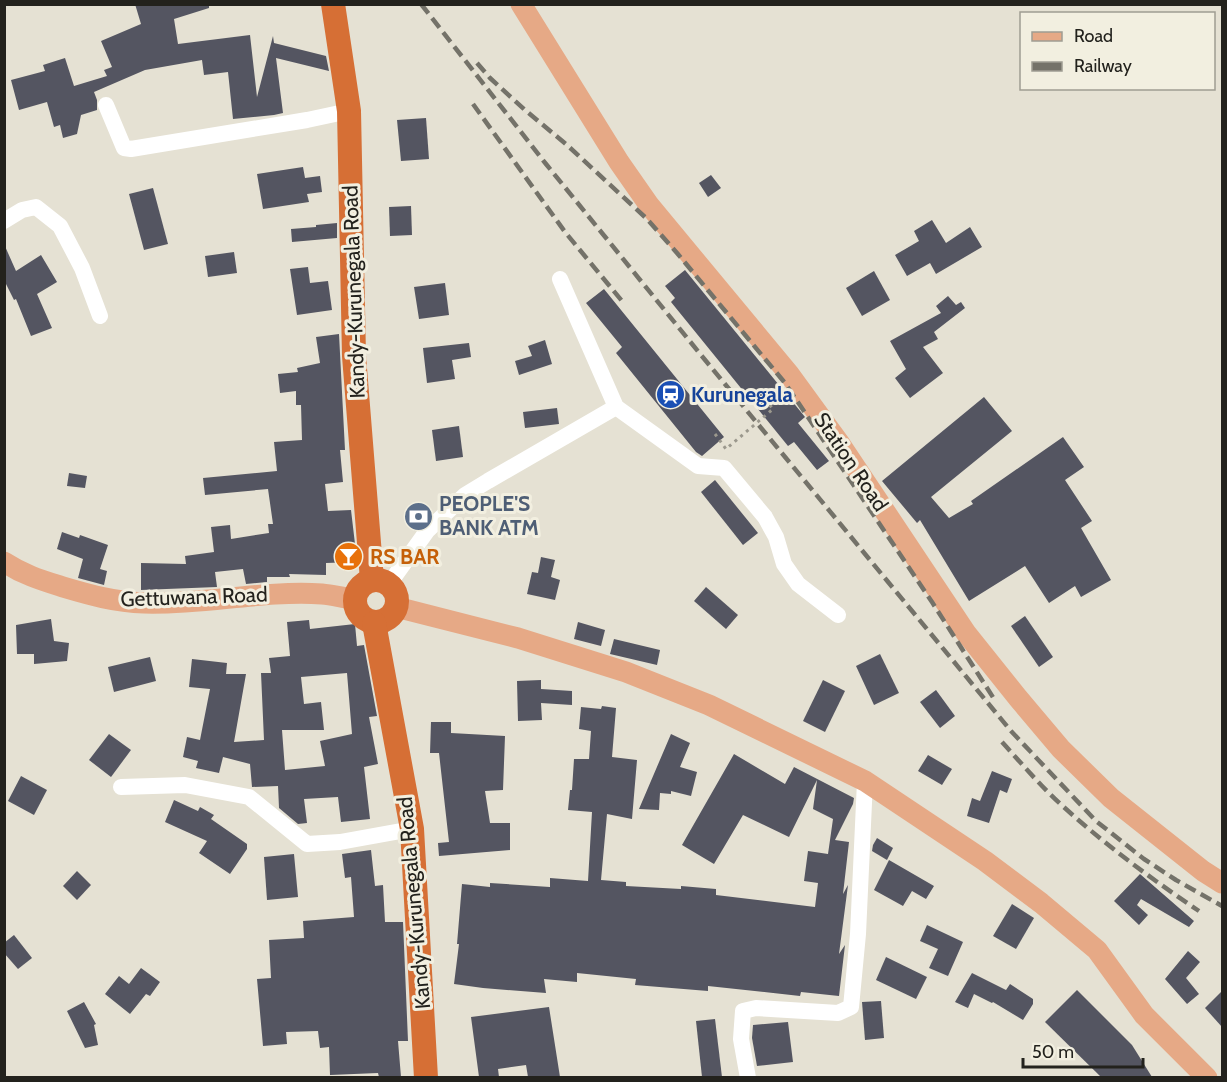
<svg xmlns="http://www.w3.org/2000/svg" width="1227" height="1082" viewBox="0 0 1227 1082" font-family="Cabin,sans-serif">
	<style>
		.building { fill: #545561; fill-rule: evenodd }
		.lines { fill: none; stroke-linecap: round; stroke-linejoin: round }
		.path { stroke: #9b988d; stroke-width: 3; stroke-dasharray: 3 4.5; stroke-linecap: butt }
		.minor { stroke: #fff; stroke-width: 16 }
		.major { stroke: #e6a986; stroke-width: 21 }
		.highway { stroke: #d66f35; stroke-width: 24 }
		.rail { stroke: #747269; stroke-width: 4.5; stroke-dasharray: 12 6; stroke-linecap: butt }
		.labels { text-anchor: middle; stroke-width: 6; stroke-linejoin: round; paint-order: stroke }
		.street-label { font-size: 21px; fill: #23221d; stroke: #f2efe0 }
		.transit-label { font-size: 21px; font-weight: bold; fill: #164399; stroke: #f2efe0; text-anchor: start }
		.service-label { font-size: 21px; font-weight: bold; fill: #4e5e75; stroke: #f2efe0; text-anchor: start }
		.food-label { font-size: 21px; font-weight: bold; fill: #c56008; stroke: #f2efe0; text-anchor: start }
	</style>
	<rect width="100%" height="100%" fill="#e5e1d3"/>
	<g class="building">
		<polygon points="135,4 209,4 209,8 174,19 178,44 250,35 257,97 273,36 274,43 326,56 329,71 276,58 283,113 274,115 233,119 228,72 204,75 202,60 145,70 94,92 97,100 97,110 81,115 77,134 63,138 60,125 54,127 47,102 19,110 11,80 45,71 43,65 65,58 74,86 107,76 104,70 112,67 101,41 141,24"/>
		<polygon points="426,118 429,159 401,161 397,120"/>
		<polygon points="303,167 305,178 320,176 322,192 307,194 309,202 263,209 257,174"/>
		<polygon points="711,175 721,188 708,197 699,183"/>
		<polygon points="153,188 168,244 144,250 129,194"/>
		<polygon points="411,206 412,235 390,236 389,207"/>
		<polygon points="932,220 946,243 970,227 982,247 936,274 930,263 907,276 895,255 919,241 914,231"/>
		<polygon points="337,223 337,238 292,242 291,229 316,227 316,225"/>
		<polygon points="4,244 16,271 41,255 57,282 37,294 52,328 31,336 16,299 14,300 4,280"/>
		<polygon points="234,252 237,273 208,277 205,256"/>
		<polygon points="308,267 310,283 328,281 332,310 297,315 290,269"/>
		<polygon points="685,270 805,417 798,423 829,461 817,470 794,442 788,446 671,302 675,298 665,286"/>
		<polygon points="874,271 890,300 862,316 846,288"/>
		<polygon points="445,283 449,315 419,319 414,287"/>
		<polygon points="604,289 724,437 702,456 696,452 616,353 622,347 586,303"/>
		<polygon points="948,296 956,305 961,302 965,308 934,332 938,339 923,347 943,373 910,398 895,378 906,369 890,341 941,313 936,306"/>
		<polygon points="339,334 345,450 340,450 343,482 325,484 328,511 351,510 355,544 354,562 326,563 326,575 289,574 290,577 267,577 267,582 246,584 243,569 215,572 217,587 141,590 141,563 186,564 185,556 214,552 211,527 230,525 231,539 269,533 268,524 273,524 268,489 205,495 203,478 277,471 274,442 302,440 301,405 296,405 296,391 280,393 278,374 298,372 297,368 320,363 316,337"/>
		<polygon points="545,340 552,364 519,375 515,361 532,356 528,346"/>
		<polygon points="469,343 471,357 452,360 455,379 427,383 423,348"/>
		<polygon points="984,397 1012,431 931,497 949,518 973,504 971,501 1063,437 1084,467 1065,480 1092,521 1081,528 1111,580 1081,597 1075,586 1049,603 1025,566 969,601 920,520 917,523 882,481"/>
		<polygon points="557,408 559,424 525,428 523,412"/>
		<polygon points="459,426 463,457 436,461 432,430"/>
		<polygon points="69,473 87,476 85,488 67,486"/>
		<polygon points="715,480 758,533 743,545 701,492"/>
		<polygon points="62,532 79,538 80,535 108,545 100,569 107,571 104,585 78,578 83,559 57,549"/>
		<polygon points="541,557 555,560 551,577 560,580 555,600 527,594 532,572 538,573"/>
		<polygon points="706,587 738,615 726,629 694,601"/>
		<polygon points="1025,616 1053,657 1039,667 1011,626"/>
		<polygon points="51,619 54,641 69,643 67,661 34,664 34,654 17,654 16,625"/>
		<path d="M309 620 310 629 355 624 357 646 364 645 377 716 369 717 378 764 364 767 370 819 341 822 338 797 304 799 307 823 298 824 279 808 278 786 252 787 250 764 223 757 219 773 196 768 198 761 183 757 187 737 200 740 210 689 189 687 192 659 227 663 226 674H246L234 742 264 740 261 673H271L269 658 290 656 287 622ZM347 673 352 734 320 741 325 766 285 770 282 730H324L321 702 304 704 301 677Z"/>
		<polygon points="578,622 605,630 601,646 574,639"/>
		<polygon points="614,639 660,650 657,665 610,654"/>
		<polygon points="880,654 899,693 874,705 856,666"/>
		<polygon points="150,657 156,681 114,692 108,667"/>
		<polygon points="541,680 541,689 572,691 572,705 541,703 542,720 518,721 517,681"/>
		<polygon points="823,680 845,691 825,732 803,721"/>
		<polygon points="936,690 955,716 940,728 920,702"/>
		<polygon points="602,706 616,708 612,757 637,760 632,819 607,814 601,880 626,882 626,886 681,889 681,886 716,889 716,895 815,907 818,883 804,881 808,851 828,854 833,819 813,809 817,780 789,837 743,815 714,864 682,845 734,754 785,784 794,767 854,798 853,804 835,840 849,842 843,894 848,885 839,954 845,945 839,996 801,992 800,996 708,986 708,991 635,985 636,979 577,973 577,982 544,979 546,993 483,988 454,984 459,944 457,944 462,884 490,887 490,883 550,887 550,878 588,881 592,812 568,810 570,790 572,790 574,759 589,759 591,731 579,729 581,707 601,709"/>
		<polygon points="431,722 451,722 451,733 505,736 503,790 485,791 490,823 510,823 510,850 439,856 438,843 449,842 439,753 430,753"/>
		<polygon points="109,734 131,750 111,777 89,760"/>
		<polygon points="671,734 690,743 680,767 697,772 691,796 671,791 671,794 660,793 659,810 639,809"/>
		<polygon points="928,755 952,769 942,785 918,771"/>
		<polygon points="992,771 1012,779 1007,793 1000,790 989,823 967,816 972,798 980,801"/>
		<polygon points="21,776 47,790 34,815 8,801"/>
		<polygon points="174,800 198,811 200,807 214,815 211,819 247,844 247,849 230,874 199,853 207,841 165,822"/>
		<polygon points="877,838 893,848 887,860 872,851 873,845"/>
		<polygon points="371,850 375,886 383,885 385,922 403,922 408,1041 398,1041 401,1077 379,1077 378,1073 330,1075 329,1047 320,1048 318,1031 286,1032 287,1044 263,1046 257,979 271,978 269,940 304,938 303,921 354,917 351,877 345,878 342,854"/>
		<polygon points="294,854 298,897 267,900 264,857"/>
		<polygon points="889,860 934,886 926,899 912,891 903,906 874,890"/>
		<polygon points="77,871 91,885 77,900 63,886"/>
		<polygon points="1140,874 1194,921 1189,927 1141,899 1137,905 1148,915 1139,925 1114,901"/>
		<polygon points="1012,904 1034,918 1016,949 993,936"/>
		<polygon points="927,925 963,942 948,976 929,968 938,949 920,941"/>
		<polygon points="14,935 32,958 18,969 4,953 4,943"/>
		<polygon points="1188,951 1200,962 1186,978 1199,994 1187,1004 1165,979"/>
		<polygon points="886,957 927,977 916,999 876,980"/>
		<polygon points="141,968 160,982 150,996 146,994 130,1014 105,994 119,976 129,984"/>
		<polygon points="972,973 1006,990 1010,984 1033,999 1033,1004 1023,1020 993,1002 992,1003 974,994 968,1008 955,1002"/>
		<polygon points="1077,990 1132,1045 1152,1077 1101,1077 1045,1022"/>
		<polygon points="1222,991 1222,1027 1205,1008"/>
		<polygon points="881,1001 884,1038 865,1040 862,1002"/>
		<polygon points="84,1002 96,1024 94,1025 98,1045 85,1048 67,1011"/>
		<polygon points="549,1007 560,1077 528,1077 526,1065 498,1069 499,1077 479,1077 471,1017"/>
		<polygon points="715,1019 722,1077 702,1077 696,1021"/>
		<polygon points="788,1022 793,1062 757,1066 752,1038 753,1025"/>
	</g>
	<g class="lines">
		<polyline class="path" points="715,434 726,449 773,409 765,399"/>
		<g class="minor">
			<polyline points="106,105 124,148 131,149 307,120 349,111"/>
			<polyline points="4,221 22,210 36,207 60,226 82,268 100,316"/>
			<polyline points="560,279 616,407 698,466 724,468 765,517 776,537 784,564 798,584 838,615"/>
			<polyline points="389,584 427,531 465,495 488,481 616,407"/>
			<polyline points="121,787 185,785 249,797 307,844 340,842 412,829"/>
			<polyline points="748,1078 741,1039 743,1011 756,1008 838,1013 851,1007 858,934 865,781"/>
		</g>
		<g class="major">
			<polyline points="521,4 619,162 649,205 789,374 840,444 966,633 1018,698 1061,749 1111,798 1203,871 1222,883"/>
			<path d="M4 562C24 575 41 580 63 587 90 595 115 602 144 603 203 605 263 590 322 594 333 595 344 598 354 599"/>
			<polyline points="396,607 518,638 626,672 709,705 865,781 985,861 1041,903 1097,950 1144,1015 1207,1078"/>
		</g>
		<g class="highway">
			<polyline points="333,4 349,111 354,356 372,580"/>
			<circle cx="376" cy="601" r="21"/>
			<polyline points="374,623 412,829 426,1078"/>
		</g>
		<g class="rail">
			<polyline points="421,4 546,164 701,355 1011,731 1096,821 1144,859 1176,880 1222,906"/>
			<polyline points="477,63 490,78 525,110 567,145 646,218 677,253 785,383 932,602 996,702"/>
			<polyline points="473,104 565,232 622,301"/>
			<path d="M1002 742C1023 765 1043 789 1066 809 1108 847 1153 880 1199 911"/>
		</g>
	</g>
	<defs>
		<symbol id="station-disc" viewBox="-11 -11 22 22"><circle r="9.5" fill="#1a4fb4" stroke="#f2efe0"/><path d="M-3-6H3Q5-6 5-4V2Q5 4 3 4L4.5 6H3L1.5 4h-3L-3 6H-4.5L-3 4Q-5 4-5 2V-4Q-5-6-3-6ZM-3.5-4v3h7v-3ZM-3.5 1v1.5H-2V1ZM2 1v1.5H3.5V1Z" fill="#fff"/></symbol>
		<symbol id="bank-disc" viewBox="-11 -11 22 22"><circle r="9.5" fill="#5c6f8a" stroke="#f2efe0"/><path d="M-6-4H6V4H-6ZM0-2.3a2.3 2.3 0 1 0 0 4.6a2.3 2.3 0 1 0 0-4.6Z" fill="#fff"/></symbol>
		<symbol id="bar-disc" viewBox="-11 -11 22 22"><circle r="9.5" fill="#e8710a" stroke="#f2efe0"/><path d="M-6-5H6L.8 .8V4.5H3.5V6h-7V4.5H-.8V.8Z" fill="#fff"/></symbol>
	</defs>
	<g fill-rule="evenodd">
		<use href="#station-disc" x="654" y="378" width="33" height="33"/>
		<use href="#bank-disc" x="402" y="500" width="33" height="33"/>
		<use href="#bar-disc" x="332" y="540" width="33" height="33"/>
	</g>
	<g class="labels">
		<g class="street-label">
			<text transform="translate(354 292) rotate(-92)" y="7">Kandy-Kurunegala Road</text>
			<text transform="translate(851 462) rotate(56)" y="7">Station Road</text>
			<text transform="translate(194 597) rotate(-2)" y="7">Gettuwana Road</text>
			<text transform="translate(414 903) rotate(-95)" y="7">Kandy-Kurunegala Road</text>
		</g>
		<g class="transit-label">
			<text x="691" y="402">Kurunegala</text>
		</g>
		<g class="service-label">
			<text x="439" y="511">PEOPLE'S<tspan x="439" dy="24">BANK ATM</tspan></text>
		</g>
		<g class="food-label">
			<text x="370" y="564">RS BAR</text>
		</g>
	</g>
	<rect width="1227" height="1082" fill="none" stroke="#23221d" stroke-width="12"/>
	<rect x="1020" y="12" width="195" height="78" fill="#f2efe0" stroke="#9f9d92" stroke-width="1.5"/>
	<rect x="1032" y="32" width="30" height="9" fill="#e6a986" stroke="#9f9d92" stroke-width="1.5"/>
	<text x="1074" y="42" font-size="18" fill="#23221d">Road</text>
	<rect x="1032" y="62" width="30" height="9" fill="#747269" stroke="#9f9d92" stroke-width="1.5"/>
	<text x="1074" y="72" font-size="18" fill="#23221d">Railway</text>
	<path d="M1023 1058v9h120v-9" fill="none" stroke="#23221d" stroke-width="3"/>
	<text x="1032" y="1058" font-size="18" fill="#23221d" stroke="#f2efe0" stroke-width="4.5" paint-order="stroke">50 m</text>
</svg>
